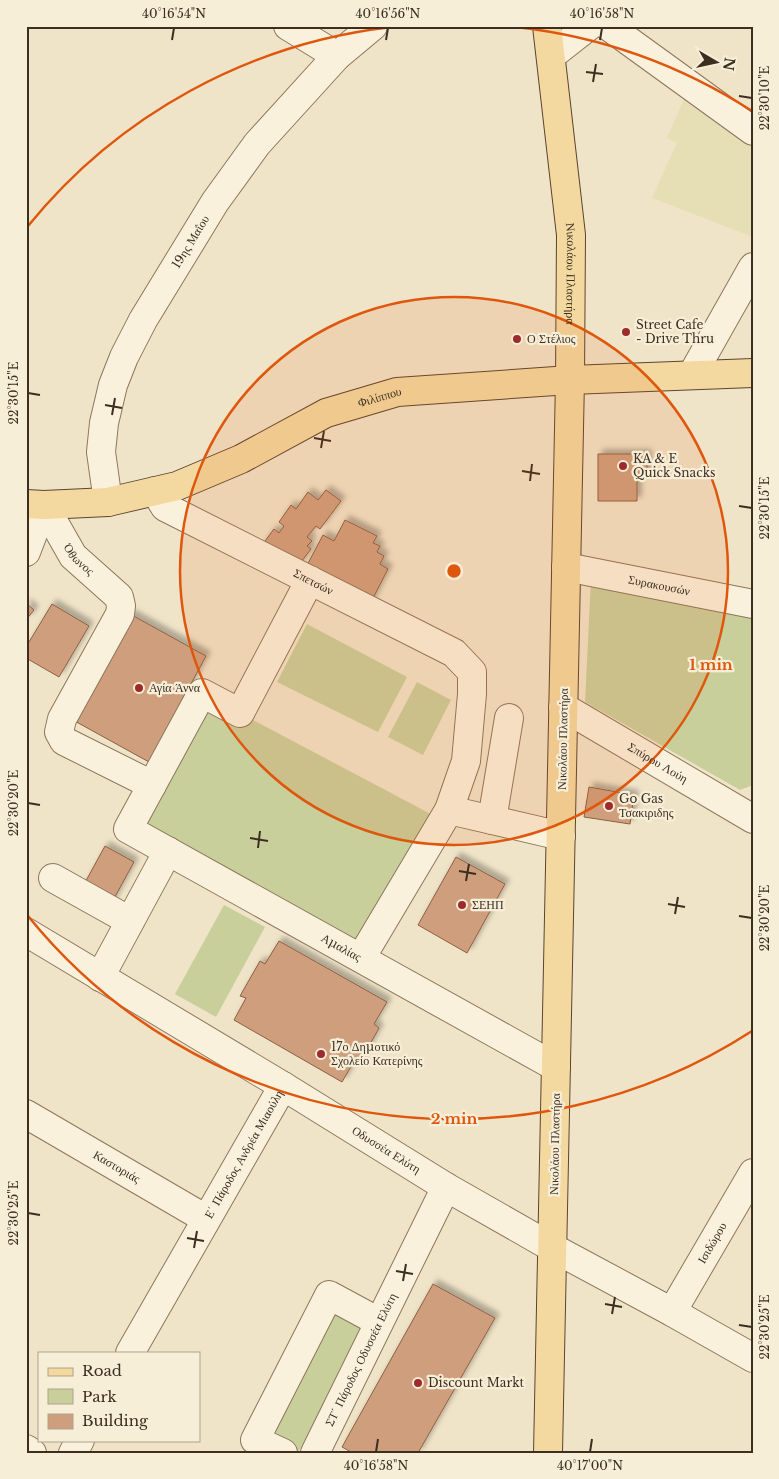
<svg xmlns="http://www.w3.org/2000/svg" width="779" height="1479" viewBox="0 0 779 1479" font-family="'Libre Baskerville',serif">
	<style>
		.farmland { fill: #e6deb5 }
		.green { fill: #c9cf9b }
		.building { fill: #cf9f7d; stroke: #8d5f41; filter: url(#shadow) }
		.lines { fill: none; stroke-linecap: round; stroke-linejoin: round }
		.minor-casing { stroke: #8d765c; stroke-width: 30 }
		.major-casing { stroke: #5b4430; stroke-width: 30 }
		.minor { stroke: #faf1dc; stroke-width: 28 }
		.major { stroke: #f3d9a0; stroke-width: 28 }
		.ticks { fill: none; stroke: #3d2e20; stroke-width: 2 }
		.ring { fill: none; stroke: #df570d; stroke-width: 2.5 }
		.poi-dot { fill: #9e2a2b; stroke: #f7eed8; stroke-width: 2 }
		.labels { text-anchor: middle; stroke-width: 4.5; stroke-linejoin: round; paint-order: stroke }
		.street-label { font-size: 12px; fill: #3d2e20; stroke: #f7eed8 }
		.poi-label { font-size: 12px; fill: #3d2e20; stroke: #f7eed8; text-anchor: start }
		.centre { fill: #df570d; stroke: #f7eed8; stroke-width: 2.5 }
		.ring-label { font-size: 15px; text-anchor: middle; font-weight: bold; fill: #df570d; stroke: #f7eed8; stroke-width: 4.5; stroke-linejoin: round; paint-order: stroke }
		.neatline { fill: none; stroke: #3d2e20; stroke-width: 2 }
		.ticks-label { font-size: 12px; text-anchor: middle; fill: #3d2e20 }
	</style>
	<defs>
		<filter id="shadow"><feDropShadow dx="4.5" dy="-4.5" stdDeviation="2.5" flood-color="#0004"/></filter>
	</defs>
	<rect width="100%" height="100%" fill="#f0e4c8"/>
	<polygon class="farmland" points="688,90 753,132 753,237 652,198 677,143 667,138"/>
	<g class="green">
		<polygon points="591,579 753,613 753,785 740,790 585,702"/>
		<polygon points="307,624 407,677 378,732 277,682"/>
		<polygon points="417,682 451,700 423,755 388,737"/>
		<polygon points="202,693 442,820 361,958 128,829"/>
		<polygon points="224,905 265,927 216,1017 175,994"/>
		<polygon points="332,1309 365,1326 298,1453 295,1453 266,1438"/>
	</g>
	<g class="building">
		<polygon points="598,454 647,454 647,478 637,478 637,501 598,501"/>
		<polygon points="326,490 341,501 320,529 316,526 307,537 312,541 307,546 311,549 295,570 262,545 274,529 279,533 284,526 279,522 291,505 296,509 308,492 318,500"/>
		<polygon points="345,520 377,536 373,543 380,546 377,552 384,556 380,564 388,569 370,604 305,569 323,535 334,541"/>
		<polygon points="26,603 34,610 26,620"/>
		<polygon points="52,604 89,626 59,677 26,658 26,647"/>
		<polygon points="130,614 206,656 149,762 71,719"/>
		<polygon points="589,787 634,795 630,824 584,817"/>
		<polygon points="105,846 134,862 111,904 82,888"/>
		<polygon points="456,857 505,884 467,953 418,925"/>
		<polygon points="279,941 387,1002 374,1024 379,1028 358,1066 353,1063 342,1082 234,1020 246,998 240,996 260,961 265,964"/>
		<polygon points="433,1284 495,1318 418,1453 353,1453 342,1447"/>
	</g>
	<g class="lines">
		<defs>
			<g id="minor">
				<polyline points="288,26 337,56"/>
				<polyline points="608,26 753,131"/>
				<polyline points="552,55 589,26"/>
				<polyline points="692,375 753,267"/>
				<path id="s1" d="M155 491 165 507 454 653 472 672V694L466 761 449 810 361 958"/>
				<path id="s2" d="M108 502 101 452 104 423 113 385 124 357 143 320 215 202 257 144 337 56 373 26"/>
				<path id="s3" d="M44 505 73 556 119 597 121 606 120 614 62 719 59 732 64 741 152 785"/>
				<polyline points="26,552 44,505"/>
				<path id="s4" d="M566 567 753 604"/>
				<path id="s5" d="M310 580 240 713 202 693 128 829 556 1067"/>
				<path id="s6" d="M563 707 753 819"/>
				<polyline points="449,810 561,836"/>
				<polyline points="492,820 509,718"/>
				<polyline points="53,878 130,921"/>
				<path id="s7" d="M26 932 283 1086 446 1187 553 1248 672 1312 753 1358"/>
				<polyline points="100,977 168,851"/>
				<path id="s8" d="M26 1114 206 1219"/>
				<path id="s9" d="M672 1312 753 1173"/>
				<path id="s10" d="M130 1353 283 1086"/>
				<polyline points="26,1449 32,1453"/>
				<polyline points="73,1453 80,1440"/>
				<polyline points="283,1453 255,1440 329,1295 379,1322"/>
				<path id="s11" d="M315 1453 446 1187"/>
			</g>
			<g id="major">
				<path id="s12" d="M547 26 571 235 570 380 548 1453"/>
				<path id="s13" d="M26 504 44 505 108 502 177 486 241 459 326 413 397 392 570 380 753 373"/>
			</g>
		</defs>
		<use href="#minor" class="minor-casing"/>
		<use href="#major" class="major-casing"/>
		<use href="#minor" class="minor"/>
		<use href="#major" class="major"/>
	</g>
	<path class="ticks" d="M172 40 174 28M386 40 388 28M600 40 602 28M586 72 603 74M593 82 596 64M739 96 752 98M28 393 40 395M105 405 122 408M112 415 115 398M314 438 331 441M321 448 324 431M522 471 540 474M530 481 532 464M739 506 752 508M28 803 40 805M250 838 268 841M258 848 260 831M459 871 476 874M466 881 469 864M668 904 685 907M675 914 678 897M739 916 752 918M28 1213 40 1215M187 1238 204 1241M194 1248 197 1231M396 1271 413 1274M403 1281 406 1264M605 1304 622 1307M612 1314 615 1297M739 1325 752 1327M376 1452 378 1439M590 1452 592 1439"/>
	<circle cx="454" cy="571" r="274" fill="#df570d" fill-opacity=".12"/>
	<g class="ring">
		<circle cx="454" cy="571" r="274"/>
		<path d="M752 1031A548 548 0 0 1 28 916M28 226A548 548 0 0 1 392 27M516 27A548 548 0 0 1 752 111"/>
	</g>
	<g class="poi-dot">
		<circle cx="626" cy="332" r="5"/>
		<circle cx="517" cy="339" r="5"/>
		<circle cx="623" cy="466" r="5"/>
		<circle cx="139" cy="688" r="5"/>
		<circle cx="609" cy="806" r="5"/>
		<circle cx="462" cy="905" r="5"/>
		<circle cx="321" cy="1054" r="5"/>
		<circle cx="418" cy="1383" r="5"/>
	</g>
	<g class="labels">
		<g class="street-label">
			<text dy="4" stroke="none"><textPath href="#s2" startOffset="282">19ης Μαΐου</textPath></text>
			<text dy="4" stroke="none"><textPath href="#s12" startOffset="249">Νικολάου Πλαστήρα</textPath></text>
			<text dy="4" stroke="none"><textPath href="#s13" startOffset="375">Φιλίππου</textPath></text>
			<text dy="4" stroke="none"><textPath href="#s3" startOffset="65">Όθωνος</textPath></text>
			<text dy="4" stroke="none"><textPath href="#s1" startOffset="185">Σπετσών</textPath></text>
			<text dy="4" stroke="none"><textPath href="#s4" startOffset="95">Συρακουσών</textPath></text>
			<text transform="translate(563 739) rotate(-89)" y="4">Νικολάου Πλαστήρα</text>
			<text dy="4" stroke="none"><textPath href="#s6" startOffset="110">Σπύρου Λούη</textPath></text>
			<text dy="4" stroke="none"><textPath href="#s5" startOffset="592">Αμαλίας</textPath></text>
			<text transform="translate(555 1144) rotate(-89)" y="4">Νικολάου Πλαστήρα</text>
			<text dy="4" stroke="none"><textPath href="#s7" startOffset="421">Οδυσσέα Ελύτη</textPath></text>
			<text dy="4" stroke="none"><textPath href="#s10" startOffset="229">Ε΄ Πάροδος Ανδρέα Μιαούλη</textPath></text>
			<text dy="4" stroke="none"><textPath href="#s8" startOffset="105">Καστοριάς</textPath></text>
			<text dy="4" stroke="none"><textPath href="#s9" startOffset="80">Ισιδώρου</textPath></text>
			<text dy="4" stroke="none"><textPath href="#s11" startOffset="104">ΣΤ΄ Πάροδος Οδυσσέα Ελύτη</textPath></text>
		</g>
		<g class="poi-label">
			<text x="636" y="329">Street Cafe<tspan x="636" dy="14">- Drive Thru</tspan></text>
			<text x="527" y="343">Ο Στέλιος</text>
			<text x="633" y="463">KA &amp; E<tspan x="633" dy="14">Quick Snacks</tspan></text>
			<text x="149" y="692">Αγία Άννα</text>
			<text x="619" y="803">Go Gas<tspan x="619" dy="14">Τσακιριδης</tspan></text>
			<text x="472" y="909">ΣΕΗΠ</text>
			<text x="331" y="1051">17ο Δημοτικό<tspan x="331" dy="14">Σχολείο Κατερίνης</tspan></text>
			<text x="428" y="1387">Discount Markt</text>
		</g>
	</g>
	<circle cx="454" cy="571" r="8" class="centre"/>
	<g class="ring-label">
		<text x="711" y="670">1 min</text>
		<text x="454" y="1124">2 min</text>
	</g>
	<rect width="779" height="1479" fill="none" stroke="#f7eed8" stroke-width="55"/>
	<rect x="38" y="1352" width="162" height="90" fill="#f7eed8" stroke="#ada18e"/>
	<rect x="48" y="1368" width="25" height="8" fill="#f3d9a0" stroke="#ada18e"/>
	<text x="82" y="1376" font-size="15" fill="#3d2e20">Road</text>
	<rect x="48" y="1389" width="25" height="15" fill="#c9cf9b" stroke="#ada18e"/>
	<text x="82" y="1402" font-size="15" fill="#3d2e20">Park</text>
	<rect x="48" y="1414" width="25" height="15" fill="#cf9f7d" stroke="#ada18e"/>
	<text x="82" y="1426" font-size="15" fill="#3d2e20">Building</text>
	<g transform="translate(716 62) rotate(99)" stroke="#f7eed8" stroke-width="4" paint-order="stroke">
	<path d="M0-4L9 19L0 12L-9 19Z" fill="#3d2e20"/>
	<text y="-8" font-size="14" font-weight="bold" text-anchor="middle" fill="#3d2e20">N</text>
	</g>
	<rect x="28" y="28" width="724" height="1424" class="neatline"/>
	<g class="ticks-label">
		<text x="174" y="18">40°16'54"N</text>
		<text x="388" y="18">40°16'56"N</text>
		<text x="602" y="18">40°16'58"N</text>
		<text transform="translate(765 98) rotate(-90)" y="4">22°30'10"E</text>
		<text transform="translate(14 393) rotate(-90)" y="4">22°30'15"E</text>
		<text transform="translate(765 508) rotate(-90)" y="4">22°30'15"E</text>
		<text transform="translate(14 803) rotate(-90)" y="4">22°30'20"E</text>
		<text transform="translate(765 918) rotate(-90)" y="4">22°30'20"E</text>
		<text transform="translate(14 1213) rotate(-90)" y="4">22°30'25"E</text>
		<text transform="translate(765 1327) rotate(-90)" y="4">22°30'25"E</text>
		<text x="376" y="1470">40°16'58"N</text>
		<text x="590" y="1470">40°17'00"N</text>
	</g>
</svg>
